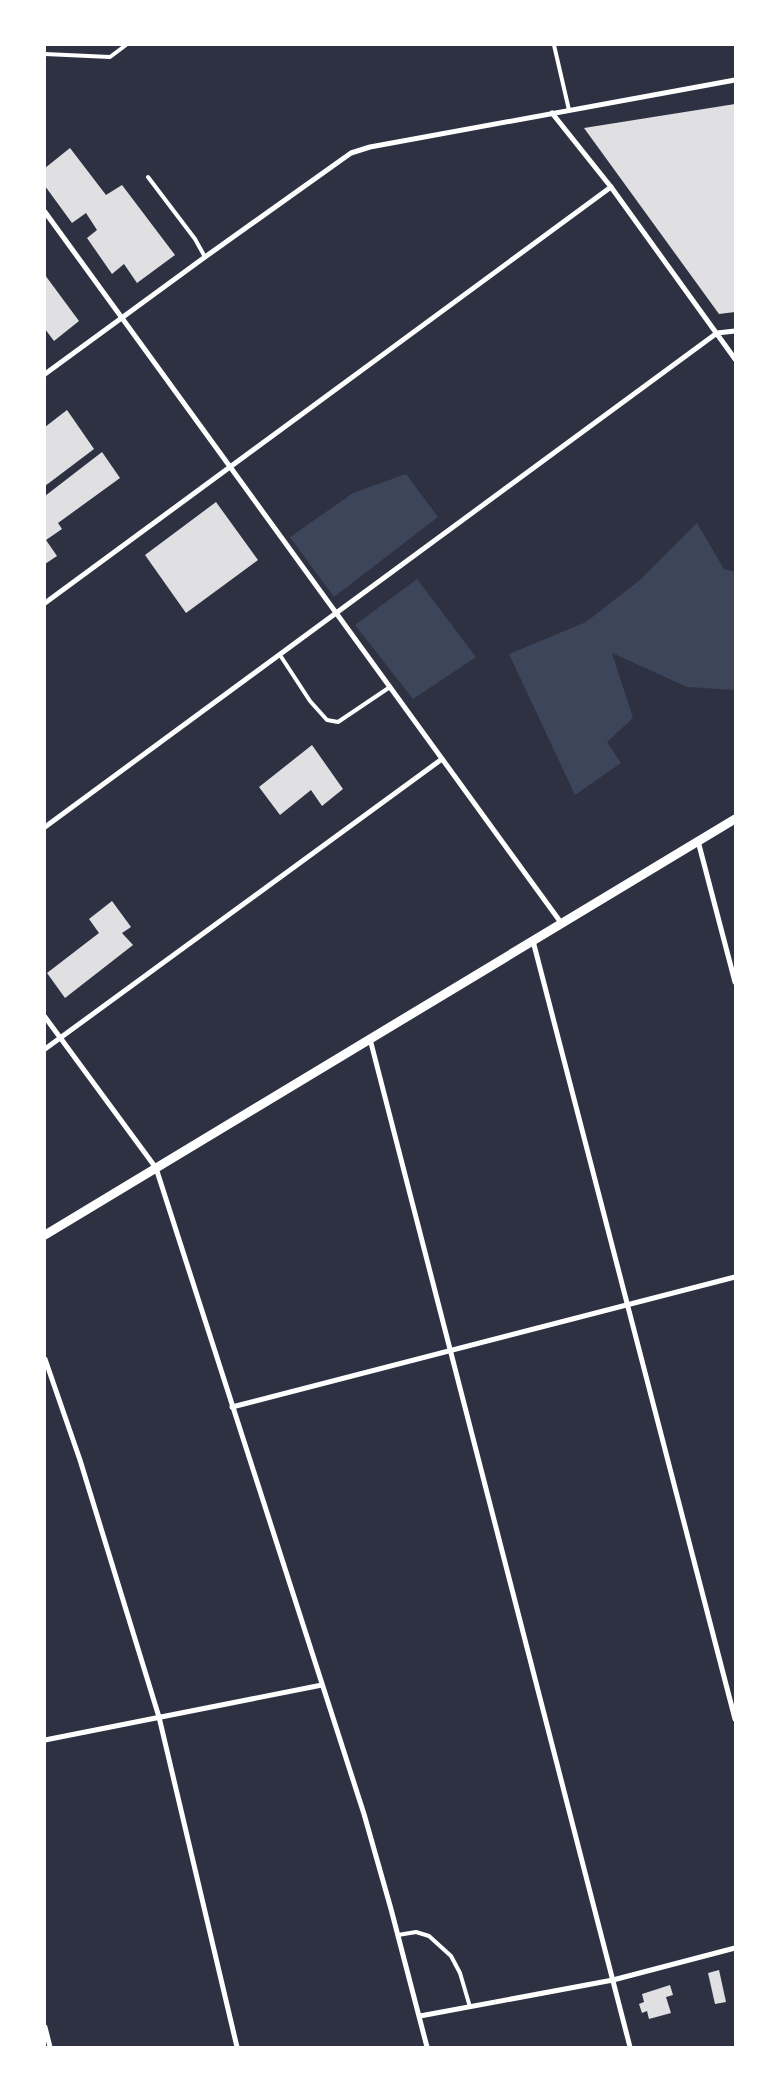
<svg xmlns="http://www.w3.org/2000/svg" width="780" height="2092" viewBox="0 0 780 2092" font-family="Montserrat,sans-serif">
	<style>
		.green { fill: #3c4559 }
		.building { fill: #e0e0e3 }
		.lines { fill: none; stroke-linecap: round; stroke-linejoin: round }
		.service { stroke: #fff; stroke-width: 4 }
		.minor { stroke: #fff; stroke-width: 5 }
		.tertiary { stroke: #fff; stroke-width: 9 }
	</style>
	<rect width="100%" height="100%" fill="#2d3142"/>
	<g class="green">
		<polygon points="406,474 438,517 334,597 290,537 353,493"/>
		<polygon points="697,523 724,569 735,572 735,690 687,687 612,653 633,718 607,742 621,763 575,795 509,654 586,622 640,580"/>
		<polygon points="417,579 476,657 413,699 355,625"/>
	</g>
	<g class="building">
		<polygon points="735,104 735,312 719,314 584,128"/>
		<polygon points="70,148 106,195 122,185 175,255 137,283 124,264 112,274 87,238 97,230 86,213 72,223 45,186 45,168"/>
		<polygon points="45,275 79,321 54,341 45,329"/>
		<polygon points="67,410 94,449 45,486 45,427"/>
		<polygon points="102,452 120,478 58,523 62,529 46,540 57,556 45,564 45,496"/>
		<polygon points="216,502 258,560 186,613 145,555"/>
		<polygon points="312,745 343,789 322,806 311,790 280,815 259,787"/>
		<polygon points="112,901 131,927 122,933 133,945 65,998 47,973 99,933 89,919"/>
		<polygon points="719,1970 726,2002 715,2004 708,1973"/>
		<polygon points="670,1985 673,1995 666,1997 671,2013 649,2019 647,2011 642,2013 639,2004 644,2002 642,1994"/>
	</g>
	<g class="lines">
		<g class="service">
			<polyline points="554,45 569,110"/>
			<polyline points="45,54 110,57 126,45"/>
			<polyline points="148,177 195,239 205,257"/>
			<polyline points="280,655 310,701 327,720 338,722 390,687"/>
			<polyline points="398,1935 416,1932 429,1936 451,1956 460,1973 470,2007"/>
		</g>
		<g class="minor">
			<polyline points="552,113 611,187 735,359"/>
			<polyline points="45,212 562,924"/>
			<polyline points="45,374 205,257 351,153 370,147 735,80"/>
			<polyline points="45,603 611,187"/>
			<polyline points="45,827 717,333 735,331"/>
			<polyline points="698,841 735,982"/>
			<polyline points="533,941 735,1719"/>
			<polyline points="45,1017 156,1168 364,1814 391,1909 427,2047"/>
			<polyline points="370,1039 630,2047"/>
			<polyline points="45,1049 442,759"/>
			<polyline points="45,1359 80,1460 159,1717 237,2047"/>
			<polyline points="232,1407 735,1277"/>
			<polyline points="45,1740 322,1685"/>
			<polyline points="420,2016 613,1980 735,1948"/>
			<polyline points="45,2027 50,2047"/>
		</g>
		<polyline class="tertiary" points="45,1235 735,819"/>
	</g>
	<rect width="780" height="2092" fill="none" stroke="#ffffff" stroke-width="92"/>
</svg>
